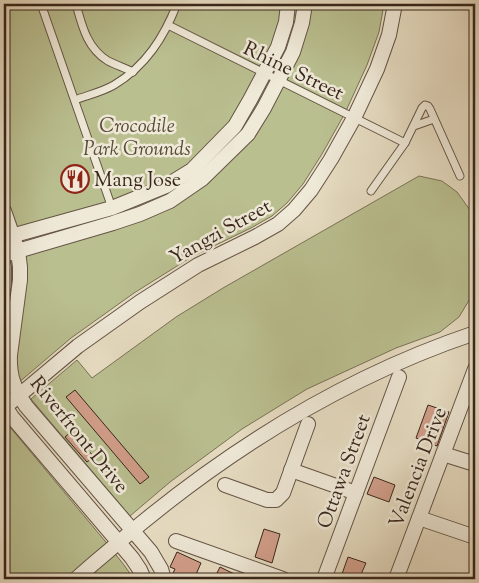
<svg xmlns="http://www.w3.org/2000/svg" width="479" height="583" viewBox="0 0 479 583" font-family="'Sorts Mill Goudy',serif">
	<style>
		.green { fill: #babf90; stroke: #797256 }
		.building { fill: #d29e8a; stroke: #38261b }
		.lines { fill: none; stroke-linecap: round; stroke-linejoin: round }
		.lane-casing { stroke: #645445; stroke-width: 9 }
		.street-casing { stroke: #645445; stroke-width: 16 }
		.lane { stroke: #efe9d8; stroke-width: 7 }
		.street { stroke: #efe9d8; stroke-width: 14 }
		.labels { text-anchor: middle; stroke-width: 5; stroke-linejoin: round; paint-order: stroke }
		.street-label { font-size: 20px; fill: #38261b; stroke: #efe9d8 }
		.park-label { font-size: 20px; font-style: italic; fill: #584c38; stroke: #efe9d8 }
		.poi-label { font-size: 20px; fill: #38261b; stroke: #efe9d8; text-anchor: start }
	</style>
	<rect width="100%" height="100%" fill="#e7ddc3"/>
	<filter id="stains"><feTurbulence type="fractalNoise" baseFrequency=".004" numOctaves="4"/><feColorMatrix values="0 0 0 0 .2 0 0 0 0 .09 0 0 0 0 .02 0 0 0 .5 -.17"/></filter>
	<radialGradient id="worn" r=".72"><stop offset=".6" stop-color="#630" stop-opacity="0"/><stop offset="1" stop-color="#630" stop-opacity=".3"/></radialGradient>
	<g class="green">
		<polygon points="4,4 384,4 379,32 367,65 345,113 322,154 303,184 287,203 272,216 251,228 193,256 134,293 71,338 4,395"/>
		<polygon points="419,176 442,181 457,192 470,210 475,222 475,286 471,297 459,317 440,332 396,348 307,389 242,429 170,482 130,516 31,399 77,360 92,378 176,317 223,288"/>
		<polygon points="4,420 105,541 124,565 131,575 132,579 4,579"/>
	</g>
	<g class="building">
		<polygon points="75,390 149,477 140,484 66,397"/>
		<polygon points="428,405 449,412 437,446 416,438"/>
		<polygon points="72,431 94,457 87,462 65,437"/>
		<polygon points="374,477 395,485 389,502 367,494"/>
		<polygon points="264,529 280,534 272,563 255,557"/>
		<polygon points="177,552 201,563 194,579 176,579 178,575 173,573 175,569 170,567"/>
		<polygon points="348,557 366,563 359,579 355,579 342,574"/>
		<polygon points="220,567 228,571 246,579 214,579"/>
	</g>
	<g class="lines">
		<defs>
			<g id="lane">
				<polyline points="41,4 112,208"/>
				<path d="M76 4C82 26 87 48 108 61 116 65 125 68 133 72"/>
				<polyline points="168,25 405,143"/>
				<path d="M75 100C88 95 102 92 114 85 146 66 164 37 177 4"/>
				<polyline points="414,126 434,119"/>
				<polyline points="371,191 405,143 422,108 425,105 428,106 430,109 460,176"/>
			</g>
			<g id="street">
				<path d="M4 211 18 251 20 267V280L10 355C9 376 14 388 26 406L151 552 161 569 164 579"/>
				<polyline points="4,238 112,208 166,186 192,170 235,126 250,100 278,47 286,22 288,4"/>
				<polyline points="4,255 113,223 140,214 170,201 202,179 248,134 264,108 293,52 302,23 305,4"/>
				<polyline points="4,266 4,286"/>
				<polyline points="4,405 12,417 132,558 140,570 144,579"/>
				<polyline points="4,408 78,346 140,302 198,265 255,237 278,224 294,210 311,190 331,159 354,118 377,69 389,35 395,4"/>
				<polyline points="443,454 475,464"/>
				<polyline points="291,470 356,493"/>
				<polyline points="225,485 267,500 276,500 283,493 308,424"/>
				<polyline points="419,518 475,537"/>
				<polyline points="176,541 283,579"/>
				<path d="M76 579C90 566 105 554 119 542 224 452 344 377 475 333"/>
				<polyline points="324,579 399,377"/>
				<polyline points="396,579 475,369"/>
			</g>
		</defs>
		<use href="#lane" class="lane-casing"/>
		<use href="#street" class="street-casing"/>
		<use href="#lane" class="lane"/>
		<use href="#street" class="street"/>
	</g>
	<defs>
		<symbol id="restaurant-ring" viewBox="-11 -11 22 22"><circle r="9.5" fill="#efe9d8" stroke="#8f2418" stroke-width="1.5"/><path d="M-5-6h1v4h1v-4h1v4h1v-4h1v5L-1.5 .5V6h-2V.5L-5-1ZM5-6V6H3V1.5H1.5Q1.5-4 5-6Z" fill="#8f2418"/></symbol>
	</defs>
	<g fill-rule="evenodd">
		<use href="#restaurant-ring" x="59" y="163" width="32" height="32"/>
	</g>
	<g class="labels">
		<g class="street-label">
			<text transform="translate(294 70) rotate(26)" y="7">Rhine Street</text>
			<text transform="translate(220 231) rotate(-29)" y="7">Yangzi Street</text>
			<text transform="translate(80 434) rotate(51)" y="7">Riverfront Drive</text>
			<text transform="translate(417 467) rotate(-69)" y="7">Valencia Drive</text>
			<text transform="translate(343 471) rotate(-70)" y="7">Ottawa Street</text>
		</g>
		<g class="park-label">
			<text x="137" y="132">Crocodile<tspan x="137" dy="23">Park Grounds</tspan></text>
		</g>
		<g class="poi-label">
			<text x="94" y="186">Mang Jose</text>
		</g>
	</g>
	<rect width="479" height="583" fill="none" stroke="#e7ddc3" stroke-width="20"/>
	<rect x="5" y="5" width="469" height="573" fill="none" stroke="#38261b" stroke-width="2.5"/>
	<rect x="10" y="10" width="459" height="563" fill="none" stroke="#38261b"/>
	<rect width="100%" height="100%" filter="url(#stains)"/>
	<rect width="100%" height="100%" fill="url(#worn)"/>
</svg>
